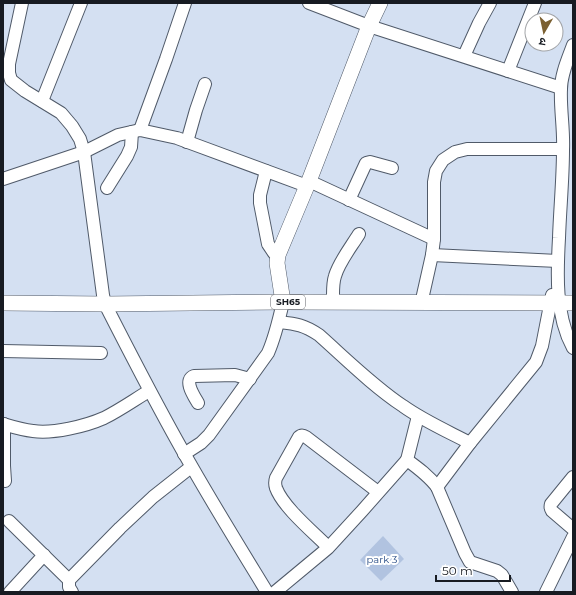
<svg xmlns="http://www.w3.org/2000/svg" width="576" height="595" viewBox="0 0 576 595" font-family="Montserrat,'Noto Sans Devanagari',sans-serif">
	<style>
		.green { fill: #b1c3e0 }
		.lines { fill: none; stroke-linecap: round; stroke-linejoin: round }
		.minor-casing { stroke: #505a69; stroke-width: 14 }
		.major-casing { stroke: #505a69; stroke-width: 16 }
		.minor { stroke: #fff; stroke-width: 12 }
		.major { stroke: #fff; stroke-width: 15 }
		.labels { text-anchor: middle; stroke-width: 4; stroke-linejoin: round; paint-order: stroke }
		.shield { fill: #fff; stroke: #5d5f64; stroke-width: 1 }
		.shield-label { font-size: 9px; font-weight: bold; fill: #171b22 }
		.park-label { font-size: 10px; fill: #284c85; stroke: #fff }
	</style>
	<rect width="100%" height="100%" fill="#d4e0f2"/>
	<polygon class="green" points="383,536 404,559 381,581 360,560"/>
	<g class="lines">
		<defs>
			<g id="minor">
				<path d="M22 3 9 64V73L11 80 25 91 61 113 72 126 80 139 84 152 103 295 105 304C133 359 161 414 192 467 216 509 242 551 267 592"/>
				<polyline points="309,3 369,26 561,88"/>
				<path d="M573 45C568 59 561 74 561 89 560 109 564 129 563 150 563 179 560 208 559 238 557 273 555 315 573 348"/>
				<polyline points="464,56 479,23 490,3"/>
				<polyline points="508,71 535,3"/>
				<polyline points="42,101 81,3"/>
				<polyline points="140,130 166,59 185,3"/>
				<polyline points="187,142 196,110 205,84"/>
				<polyline points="266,171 260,195 260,203 268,244 274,253 278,255"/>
				<polyline points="3,179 84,152 118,135 140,130 177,138 307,186"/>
				<polyline points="309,181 434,239"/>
				<polyline points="107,188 127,156 131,147 132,132"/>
				<polyline points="349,200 366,163 370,162 392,168"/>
				<polyline points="432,255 558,261"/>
				<path d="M333 295C333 288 333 282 335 276 339 262 351 247 359 234"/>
				<polyline points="423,295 432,255 434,239 434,182 436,171 443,160 455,152 467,149 563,149"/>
				<path d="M279 322C297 324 304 325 319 335 346 359 373 386 403 406 424 421 447 431 470 443"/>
				<polyline points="3,351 101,353"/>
				<path d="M198 403C194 396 183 380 194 376L235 375 250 379"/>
				<path d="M418 416 407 460C418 468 429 476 437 487L465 553 470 562 497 571 502 575 512 592"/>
				<path d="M3 424C13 427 23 430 33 431 53 434 86 426 104 418 120 410 134 400 149 391"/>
				<polyline points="4,424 4,466 5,481"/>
				<path d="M184 454 201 443 209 435 268 353C275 337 279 320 283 302"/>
				<path d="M573 477 551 504C550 507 550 508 552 511L573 529"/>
				<polyline points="437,487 470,443 536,362 542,346 552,295"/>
				<polyline points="9,521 69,580"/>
				<path d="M328 547C313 532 283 507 276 488 275 485 275 481 276 478L299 437C301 435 303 435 306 437L378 492"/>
				<polyline points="10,592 44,555"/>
				<polyline points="72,592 69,587 69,580 120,528 153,497 191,467"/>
				<polyline points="275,592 328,548 362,511 407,460"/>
				<polyline points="546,592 573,537"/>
			</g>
			<g id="major">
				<polyline points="283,302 277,263 278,255 309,181 369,26 380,3"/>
				<polyline points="3,303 105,304 283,302 573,303"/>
			</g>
		</defs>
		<use href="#minor" class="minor-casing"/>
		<use href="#major" class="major-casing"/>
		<use href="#minor" class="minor"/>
		<use href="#major" class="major"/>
	</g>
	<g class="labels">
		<rect class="shield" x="271" y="295" width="34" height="14" rx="3"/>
		<g class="shield-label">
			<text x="288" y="305">SH65</text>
		</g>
		<g class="park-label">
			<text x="382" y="563">park 3</text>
		</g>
	</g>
	<rect width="576" height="595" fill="none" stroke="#171b22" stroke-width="8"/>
	<g transform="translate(544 32) rotate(189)"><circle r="19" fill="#ffffff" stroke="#a2a4a7"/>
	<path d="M0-3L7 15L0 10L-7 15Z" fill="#7b6032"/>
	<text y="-6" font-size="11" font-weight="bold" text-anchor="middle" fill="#171b22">उ</text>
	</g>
	<path d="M436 575v6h74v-6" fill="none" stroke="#171b22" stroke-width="2"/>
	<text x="442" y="575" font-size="12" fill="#171b22" stroke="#ffffff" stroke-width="3" paint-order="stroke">50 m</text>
</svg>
